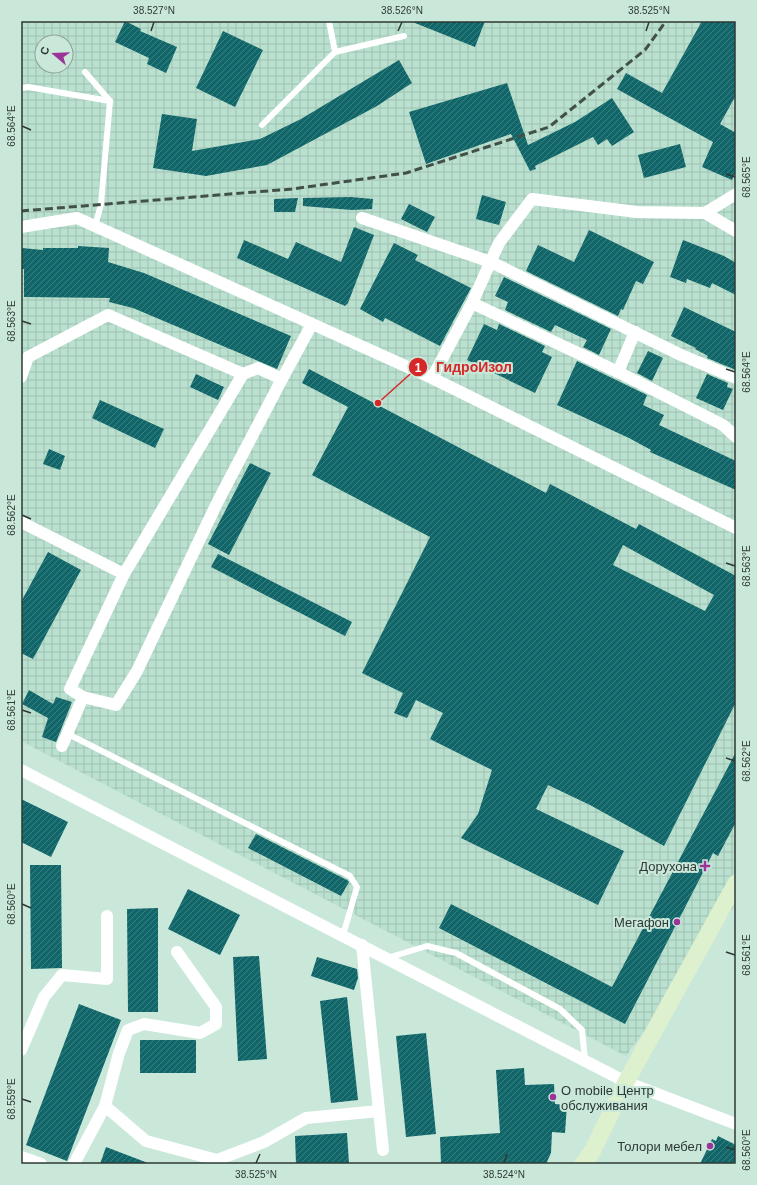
<svg xmlns="http://www.w3.org/2000/svg" width="757" height="1185" viewBox="0 0 757 1185" font-family="Arial,sans-serif">
	<style>
		.industrial { fill: url(#industrial-grid); fill-rule: evenodd }
		.building { fill: url(#building-hatch); fill-rule: evenodd }
		.lines { fill: none; stroke-linecap: round; stroke-linejoin: round }
		.lane { stroke: #fff; stroke-width: 6 }
		.street { stroke: #fff; stroke-width: 12 }
		.secondary { stroke: #def1ce; stroke-width: 17 }
		.rail { stroke: #42504a; stroke-width: 3; stroke-dasharray: 8 4; stroke-linecap: butt }
		.ticks { fill: none; stroke: #2d3934; stroke-width: 1.5 }
		.poi-dot { fill: #9b3498; stroke: #cae8da; stroke-width: 1.5 }
		.labels { text-anchor: middle; stroke-width: 4; stroke-linejoin: round; paint-order: stroke }
		.poi-label { font-size: 13px; fill: #2d3934; stroke: #cae8da; text-anchor: end }
		.leader { fill: none; stroke: #d62828; stroke-width: 1.5 }
		.callout-dot { fill: #d62828; stroke: #cae8da; stroke-width: 1.5 }
		.mark-label { font-size: 12px; text-anchor: middle; font-weight: bold; fill: #fff }
		.callout-label { font-size: 14px; text-anchor: middle; font-weight: bold; fill: #d62828; stroke: #cae8da; stroke-width: 4; stroke-linejoin: round; paint-order: stroke }
		.neatline { fill: none; stroke: #2d3934; stroke-width: 1.5 }
		.ticks-label { font-size: 10px; text-anchor: middle; fill: #2d3934 }
	</style>
	<defs>
		<pattern id="industrial-grid" width="8" height="8" patternUnits="userSpaceOnUse"><rect width="8" height="8" fill="#bae1cf"/><path d="M0 4h8M4 0v8" fill="none" stroke="#a0c2b2"/></pattern>
		<pattern id="building-hatch" width="6" height="6" patternUnits="userSpaceOnUse"><rect width="6" height="6" fill="#116669"/><path d="M-1 1l2-2M0 6l6-6M5 7l2-2" fill="none" stroke="#3d7e7f"/></pattern>
	</defs>
	<rect width="100%" height="100%" fill="#cae8da"/>
	<path class="industrial" d="M21 21H736V904L626 1056 21 741ZM42 42H66V66H42Z"/>
	<g class="building">
		<polygon points="125,21 141,29 140,31 177,47 166,73 147,64 149,58 115,42"/>
		<polygon points="410,21 485,21 475,47"/>
		<polygon points="702,21 736,21 736,95 720,124 736,133 736,171 732,180 702,167 713,142 617,89 626,73 662,93"/>
		<polygon points="223,31 263,50 235,107 196,88"/>
		<polygon points="399,60 412,83 377,106 267,165 206,176 153,168 162,114 197,119 192,151 260,139 301,119"/>
		<polygon points="507,83 528,145 575,122 612,98 634,132 612,146 607,139 598,145 593,137 535,166 536,169 530,171 511,134 426,164 409,112"/>
		<polygon points="680,144 686,167 644,178 638,155"/>
		<polygon points="482,195 506,202 499,225 476,219"/>
		<polygon points="351,197 373,199 372,209 352,210 303,206 303,198"/>
		<polygon points="298,198 295,212 274,212 274,199"/>
		<polygon points="409,204 435,217 427,232 401,219"/>
		<polygon points="354,227 374,235 348,303 345,306 237,258 244,240 288,259 296,242 341,262"/>
		<polygon points="589,230 654,262 643,284 636,281 623,310 621,309 618,316 526,271 538,245 574,262"/>
		<polygon points="683,240 724,256 736,263 736,295 712,283 710,288 687,279 686,283 670,277"/>
		<polygon points="394,243 418,255 415,260 471,288 440,346 385,318 383,322 360,309"/>
		<polygon points="78,246 109,248 108,262 144,273 291,336 277,369 133,308 109,302 110,298 24,297 24,269 21,269 22,248 43,250 43,248 78,248"/>
		<polygon points="504,277 611,329 599,355 583,347 587,340 555,325 551,332 505,310 508,302 495,296"/>
		<polygon points="684,307 736,332 736,370 707,358 708,356 695,349 696,348 671,336"/>
		<polygon points="484,324 497,330 499,324 545,346 542,352 552,357 535,393 467,360"/>
		<polygon points="648,351 663,358 652,381 637,373"/>
		<polygon points="577,361 647,395 643,405 664,415 659,425 736,461 736,490 650,452 651,450 629,438 557,405"/>
		<path d="M309 369 546 493 550 484 636 529 639 524 736 576V702L664 846 590 805 548 785 536 809 624 851 598 905 461 838 478 814 492 770 430 739 443 713 416 700 407 718 394 713 403 693 362 673 430 537 312 475 348 407 302 383ZM623 545 714 595 705 611 613 565Z"/>
		<polygon points="196,374 224,387 218,400 190,387"/>
		<polygon points="707,374 728,383 727,387 733,389 723,410 696,398"/>
		<polygon points="100,400 164,429 155,448 92,418"/>
		<polygon points="49,449 65,456 60,470 43,464"/>
		<polygon points="250,463 271,473 229,555 208,544"/>
		<polygon points="48,552 81,570 33,659 21,653 21,602"/>
		<polygon points="218,554 352,622 345,636 211,567"/>
		<polygon points="29,690 53,704 56,697 72,702 56,742 42,737 48,718 22,704"/>
		<polygon points="736,752 736,822 718,856 713,853 625,1024 439,928 451,904 612,987"/>
		<polygon points="21,799 68,822 51,857 21,842"/>
		<polygon points="256,834 347,880 349,882 341,896 248,848"/>
		<polygon points="30,865 61,865 62,968 31,969"/>
		<polygon points="188,889 240,915 220,955 168,929"/>
		<polygon points="158,908 158,1012 128,1012 127,909"/>
		<polygon points="259,956 267,1059 238,1061 233,957"/>
		<polygon points="317,957 357,969 358,978 354,990 311,976"/>
		<polygon points="347,997 358,1100 331,1103 320,1001"/>
		<polygon points="79,1004 121,1020 67,1161 26,1145"/>
		<polygon points="426,1033 436,1134 406,1137 396,1036"/>
		<rect x="140" y="1040" width="56" height="33"/>
		<polygon points="524,1068 525,1085 554,1084 555,1104 567,1105 565,1133 552,1132 551,1153 546,1164 441,1164 440,1137 500,1133 496,1070"/>
		<polygon points="347,1133 349,1164 296,1164 295,1136"/>
		<polygon points="718,1136 736,1145 736,1164 700,1164 712,1139 716,1141"/>
		<polygon points="106,1147 148,1163 148,1164 100,1164"/>
	</g>
	<g class="lines">
		<g class="lane">
			<polyline points="335,52 404,36"/>
			<polyline points="85,72 110,101 101,204 95,227"/>
			<polyline points="21,88 28,87 110,101"/>
			<polyline points="262,125 335,52 329,21"/>
			<polyline points="68,734 350,876 357,887 343,935"/>
			<polyline points="387,958 427,946 456,953 560,1009 582,1030 585,1060"/>
		</g>
		<g class="street">
			<polyline points="705,213 736,231"/>
			<polyline points="362,218 491,262 681,355 736,378"/>
			<polyline points="21,227 77,218 432,378 736,528"/>
			<polyline points="472,303 618,372 723,425 736,437"/>
			<polyline points="618,372 635,332"/>
			<polyline points="21,377 28,357 108,315 243,374"/>
			<polyline points="432,378 472,303 499,243 532,199 637,212 705,213 736,194"/>
			<polyline points="21,522 124,574 243,374 258,368 282,379 312,324"/>
			<polyline points="124,574 70,689 83,697 116,705 137,671 218,501 282,379"/>
			<polyline points="62,746 83,697"/>
			<polyline points="21,770 626,1082 736,1124"/>
			<polyline points="362,945 383,1150"/>
			<polyline points="21,1050 44,997 62,975 107,979 107,916"/>
			<polyline points="105,1106 119,1053 128,1030 144,1024 200,1033 216,1024 216,1007 177,952"/>
			<polyline points="21,1157 41,1164"/>
			<polyline points="74,1164 105,1106 146,1141 217,1160 264,1142 306,1118 379,1111"/>
		</g>
		<polyline class="secondary" points="583,1164 593,1150 626,1082 736,883"/>
		<polyline class="rail" points="21,211 292,189 406,173 549,127 645,50 666,21"/>
	</g>
	<path class="ticks" d="M151 31 154 22M398 31 402 22M646 31 649 22M22 126 31 130M726 174 735 177M22 321 31 324M726 369 735 372M22 515 31 519M726 563 735 566M22 710 31 713M726 758 735 761M22 904 31 908M726 952 735 955M22 1099 31 1102M726 1147 735 1150M256 1163 260 1154M504 1163 507 1154"/>
	<g class="poi-dot">
		<path d="M703 860h4v4h4v4h-4v4h-4v-4h-4v-4h4z"/>
		<circle cx="677" cy="922" r="4"/>
		<circle cx="553" cy="1097" r="4"/>
		<circle cx="710" cy="1146" r="4"/>
	</g>
	<g class="labels">
		<g class="poi-label">
			<text x="697" y="871">Дорухона</text>
			<text x="669" y="927">Мегафон</text>
			<text x="561" y="1095" text-anchor="start">O mobile Центр<tspan x="561" dy="15">обслуживания</tspan></text>
			<text x="702" y="1151">Толори мебел</text>
		</g>
	</g>
	<path class="leader" d="M378 403L418 367"/>
	<g class="callout-dot">
		<circle cx="378" cy="403" r="4"/>
		<circle cx="418" cy="367" r="10"/>
	</g>
	<g class="mark-label">
		<text x="418" y="372">1</text>
	</g>
	<g class="callout-label">
		<text x="474" y="372">ГидроИзол</text>
	</g>
	<rect width="757" height="1185" fill="none" stroke="#cae8da" stroke-width="44"/>
	<g transform="translate(54 54) rotate(289)"><circle r="19" fill="#cae8da" stroke="#8ba298"/>
	<path d="M0-3L7 15L0 10L-7 15Z" fill="#9b3498"/>
	<text y="-6" font-size="11" font-weight="bold" text-anchor="middle" fill="#2d3934">С</text>
	</g>
	<rect x="22" y="22" width="713" height="1141" class="neatline"/>
	<g class="ticks-label">
		<text x="154" y="14">38.527°N</text>
		<text x="402" y="14">38.526°N</text>
		<text x="649" y="14">38.525°N</text>
		<text transform="translate(11 126) rotate(-90)" y="4">68.564°E</text>
		<text transform="translate(746 177) rotate(-90)" y="4">68.565°E</text>
		<text transform="translate(11 321) rotate(-90)" y="4">68.563°E</text>
		<text transform="translate(746 372) rotate(-90)" y="4">68.564°E</text>
		<text transform="translate(11 515) rotate(-90)" y="4">68.562°E</text>
		<text transform="translate(746 566) rotate(-90)" y="4">68.563°E</text>
		<text transform="translate(11 710) rotate(-90)" y="4">68.561°E</text>
		<text transform="translate(746 761) rotate(-90)" y="4">68.562°E</text>
		<text transform="translate(11 904) rotate(-90)" y="4">68.560°E</text>
		<text transform="translate(746 955) rotate(-90)" y="4">68.561°E</text>
		<text transform="translate(11 1099) rotate(-90)" y="4">68.559°E</text>
		<text transform="translate(746 1150) rotate(-90)" y="4">68.560°E</text>
		<text x="256" y="1178">38.525°N</text>
		<text x="504" y="1178">38.524°N</text>
	</g>
</svg>
